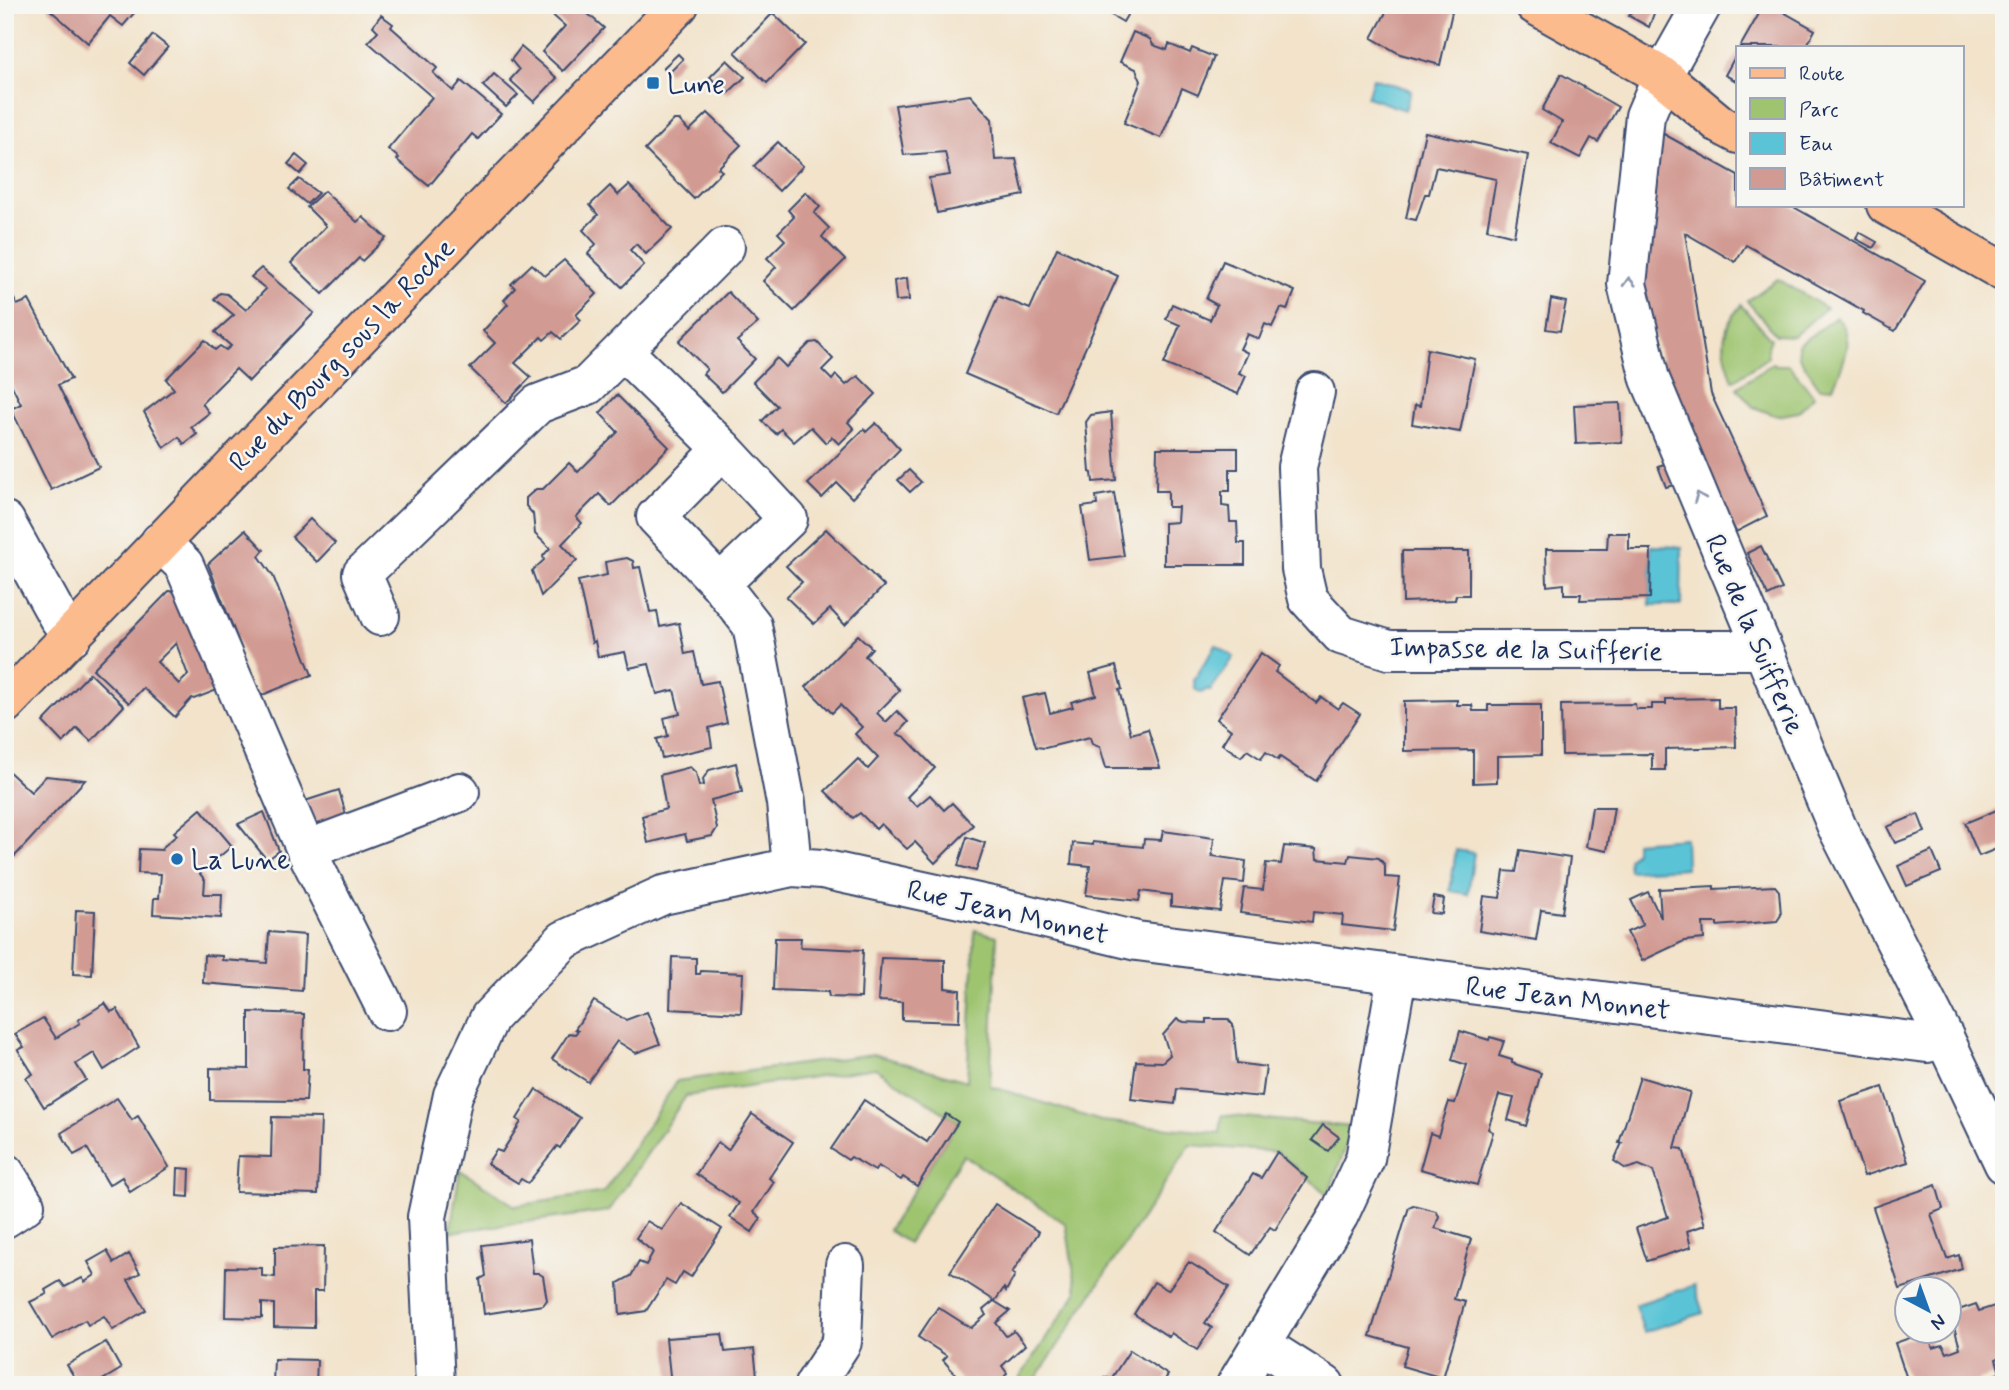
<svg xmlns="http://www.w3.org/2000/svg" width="2009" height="1390" viewBox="0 0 2009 1390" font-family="Mynerve,sans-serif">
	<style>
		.green { fill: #9ec46f; stroke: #5c7a66; stroke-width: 2 }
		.water { fill: #5ac4d6; stroke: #3a7a9a; stroke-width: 2 }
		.building { fill: #d19a92; fill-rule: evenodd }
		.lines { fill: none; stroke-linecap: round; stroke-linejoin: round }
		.minor-casing { stroke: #3b4a6e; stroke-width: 42 }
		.major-casing { stroke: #3b4a6e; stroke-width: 42 }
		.minor { stroke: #fff; stroke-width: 38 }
		.major { stroke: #fbbb8d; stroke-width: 38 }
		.oneway { stroke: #8d97ae }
		.poi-dot { fill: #1f6fb2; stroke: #f6f6f2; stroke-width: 2.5 }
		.labels { text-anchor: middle; stroke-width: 5; stroke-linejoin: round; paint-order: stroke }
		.poi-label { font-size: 28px; fill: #1b2f5e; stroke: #f6f6f2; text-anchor: start }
		.street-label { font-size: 28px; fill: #1b2f5e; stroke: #f6f6f2 }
	</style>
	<rect width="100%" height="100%" fill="#f6f6f2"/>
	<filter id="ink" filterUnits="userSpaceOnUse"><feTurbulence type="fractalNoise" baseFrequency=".0143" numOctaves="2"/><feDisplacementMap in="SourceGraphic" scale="14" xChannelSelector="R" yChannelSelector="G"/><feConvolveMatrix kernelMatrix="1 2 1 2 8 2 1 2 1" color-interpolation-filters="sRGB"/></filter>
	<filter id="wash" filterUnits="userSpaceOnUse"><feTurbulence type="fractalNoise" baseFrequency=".00686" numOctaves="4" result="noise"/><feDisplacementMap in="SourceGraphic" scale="28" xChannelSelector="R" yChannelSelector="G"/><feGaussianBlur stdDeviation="1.57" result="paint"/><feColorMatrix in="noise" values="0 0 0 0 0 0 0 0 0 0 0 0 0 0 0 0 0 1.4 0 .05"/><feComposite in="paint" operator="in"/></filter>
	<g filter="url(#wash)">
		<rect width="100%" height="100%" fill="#f2e3ca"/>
		<g class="green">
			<polygon points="1778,279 1826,308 1794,336 1776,335 1747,301"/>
			<path d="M1741 305 1771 339 1767 349 1768 357 1733 381C1722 348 1718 333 1741 305Z"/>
			<path d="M1836 317C1858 337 1843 364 1833 387L1820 388 1799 357 1798 345Z"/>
			<polygon points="1773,363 1776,365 1789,365 1814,396 1798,412 1777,416 1753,407 1737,388"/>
			<polygon points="975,930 997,936 990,1086 1101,1121 1220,1133 1222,1115 1353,1127 1328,1195 1277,1152 1190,1145 1032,1385 1015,1385 1077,1292 1066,1224 963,1155 908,1243 888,1230 958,1122 875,1068 686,1096 609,1211 450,1232 460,1170 515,1206 604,1192 677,1081 873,1054 967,1081"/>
		</g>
		<g class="water">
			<polygon points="1373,78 1411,90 1405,110 1367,97"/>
			<polygon points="1651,546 1682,547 1681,605 1650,605"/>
			<polygon points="1216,645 1234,657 1210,691 1208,689 1201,693 1195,689 1194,680"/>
			<polygon points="1685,838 1686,868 1629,871 1628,859 1635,852 1635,842"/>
			<polygon points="1456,850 1474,853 1468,894 1450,891"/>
			<polygon points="1694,1285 1703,1313 1644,1332 1635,1305"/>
		</g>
		<g id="blocks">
			<g class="building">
				<polygon points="48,5 141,5 123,26 110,16 88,43 49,9"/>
				<polygon points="541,5 578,5 604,28 563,71 542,52 565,26"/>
				<polygon points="1094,5 1133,5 1123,22"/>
				<polygon points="1390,5 1441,5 1452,12 1440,65 1400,54 1372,38"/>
				<polygon points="1635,5 1657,5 1649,27 1629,16"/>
				<polygon points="1764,5 1771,5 1815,30 1806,47 1740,47"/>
				<polygon points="773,13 805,44 767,83 735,52"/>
				<polygon points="381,15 393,24 391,27 437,68 433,73 453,91 461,81 501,114 478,139 472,134 429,186 397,160 399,158 388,149 432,97 368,42 378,31 373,26"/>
				<polygon points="1133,32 1150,39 1153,45 1167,50 1169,44 1190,53 1192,48 1214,57 1198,95 1182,88 1161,138 1124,123 1141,81 1136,69 1120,62"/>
				<polygon points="153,35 168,47 144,75 130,63"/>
				<polygon points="521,47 557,78 534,102 510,80 519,70 511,60"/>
				<polygon points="1738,51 1738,82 1725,75"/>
				<polygon points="678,54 683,59 669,73 663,68"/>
				<polygon points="727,60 745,77 727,94 710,77"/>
				<polygon points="494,74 518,95 506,107 483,86"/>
				<polygon points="1561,74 1618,107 1598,142 1591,138 1580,158 1551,143 1562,122 1542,110"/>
				<polygon points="970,95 992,119 995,160 1016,159 1024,195 937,213 929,178 950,175 945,152 904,155 895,105"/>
				<polygon points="708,113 741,145 718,168 722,171 694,199 645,150 674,120 679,120 689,131"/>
				<polygon points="1425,132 1528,155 1514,236 1487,229 1496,179 1436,167 1429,194 1425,194 1416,220 1406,218"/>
				<polygon points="1662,133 1738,175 1738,205 1790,205 1925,281 1895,331 1863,313 1864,311 1746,245 1735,262 1685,233 1711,394 1767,516 1736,532 1671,397 1638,271"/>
				<polygon points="778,142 803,166 779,191 754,166"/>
				<polygon points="296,155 308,165 300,174 288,164"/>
				<polygon points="299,179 318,193 307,204 289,189"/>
				<polygon points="629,185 672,229 646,254 636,244 630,250 644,265 622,287 588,254 596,244 583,230 598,215 590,205 610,186 618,195"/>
				<polygon points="324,191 357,222 363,217 386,238 362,261 359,258 323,294 291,263 326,226 307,207"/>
				<polygon points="806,192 820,207 814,213 829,228 822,237 845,260 794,311 763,281 776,267 767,258 785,240 778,233 794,217 788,210"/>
				<polygon points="1859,232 1877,242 1873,248 1856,239"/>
				<polygon points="1057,248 1118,276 1056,413 965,374 998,296 1030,309"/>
				<polygon points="564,260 597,294 576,315 581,320 561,339 553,332 544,340 541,337 515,363 531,377 506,403 470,368 495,343 483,331 508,304 504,300 515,288 511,284 532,264 545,276"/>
				<polygon points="1223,261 1295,291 1287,310 1281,308 1272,327 1265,324 1259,339 1247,334 1240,349 1248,353 1239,373 1246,376 1238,394 1164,364 1180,325 1166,319 1172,304 1210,320 1217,305 1206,299"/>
				<polygon points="261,268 314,313 249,381 236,369 202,403 209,413 191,427 197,434 184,444 179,437 164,448 144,412 174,389 166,379 205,340 215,350 220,346 226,350 231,346 215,332 234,315 214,299 220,293 227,294 246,310 266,289 251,277"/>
				<polygon points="907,278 909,300 896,301 894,281"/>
				<polygon points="5,281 17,305 29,300 71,379 58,385 99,467 51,490 11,409 21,404 5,372"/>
				<polygon points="728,292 758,323 737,341 755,359 722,392 703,374 707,369 679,341"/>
				<polygon points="1551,299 1566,302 1560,331 1546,329"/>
				<polygon points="817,342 833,359 822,370 832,380 836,375 846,385 858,376 876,394 848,422 854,429 839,444 832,437 826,443 811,427 794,442 781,429 776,434 762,421 777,406 753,382 777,358 786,367 810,343"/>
				<polygon points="1427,349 1475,359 1460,432 1412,424 1415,405 1420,406"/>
				<polygon points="617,395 669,447 611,506 599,494 576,517 582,523 562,544 577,560 541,596 532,571 544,560 543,556 550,548 535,534 533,514 526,506 526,498 536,489 543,489 569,463 578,472 618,432 600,413"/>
				<polygon points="1620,403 1622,442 1576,444 1574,405"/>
				<polygon points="1111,412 1116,480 1093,482 1092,473 1090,472 1086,422 1091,415"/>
				<polygon points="876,423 900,449 854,496 852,498 837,483 822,498 808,484 864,429 866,432"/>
				<polygon points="1157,448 1238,448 1238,469 1230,469 1230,491 1222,491 1222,506 1229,507 1230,522 1237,522 1238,543 1245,543 1245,565 1164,565 1164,523 1177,522 1178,507 1168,507 1168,491 1156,491"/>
				<polygon points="1671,462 1678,484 1666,487 1658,466"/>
				<polygon points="909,470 921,482 910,492 898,480"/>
				<polygon points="1114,493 1124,556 1090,560 1082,507 1097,505 1096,496"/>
				<polygon points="310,519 335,543 317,562 292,537"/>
				<polygon points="826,529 884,586 845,625 830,609 814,624 786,597 802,582 786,566"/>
				<polygon points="245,530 264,550 259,556 273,576 312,675 260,696 208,564"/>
				<polygon points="1608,533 1629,533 1629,549 1651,549 1650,598 1580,600 1581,594 1564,594 1564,584 1547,586 1546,549 1607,549"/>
				<polygon points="1761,546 1782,589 1768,596 1747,553"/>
				<polygon points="1402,551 1469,551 1469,595 1456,595 1455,600 1403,602"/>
				<polygon points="627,558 633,561 634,568 640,567 650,612 657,611 660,627 679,623 685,654 694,652 701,684 718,681 727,723 709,728 712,747 662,758 657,739 668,736 664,718 680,714 674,690 657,694 649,664 629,668 625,652 598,657 595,641 592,643 578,581 607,575 605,562"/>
				<path d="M169 591 178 592 217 690 194 699 192 698 175 717 143 688 129 703 93 669ZM176 643 188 675 179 684 157 662Z"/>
				<polygon points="858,635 872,648 865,656 900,690 877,713 886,722 897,711 908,722 897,734 905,737 935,768 907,797 917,806 930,795 944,810 952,803 973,825 935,863 915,842 907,849 881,824 876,829 860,813 853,818 825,791 858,759 868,769 878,758 855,734 862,727 840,705 832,713 806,687"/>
				<polygon points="1261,653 1279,666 1275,672 1316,703 1321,697 1338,709 1343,703 1360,714 1316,781 1280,757 1278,760 1266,752 1261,759 1247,750 1241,757 1222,744 1231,730 1217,719"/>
				<polygon points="1116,666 1122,689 1119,690 1131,734 1148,729 1160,768 1106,768 1100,747 1092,744 1090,737 1045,748 1036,747 1022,698 1045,693 1050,713 1073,707 1071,702 1096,695 1090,673"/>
				<polygon points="90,673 124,706 91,741 77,728 63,743 43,722"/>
				<polygon points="1718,698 1718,708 1735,708 1736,747 1665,749 1665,770 1652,770 1652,754 1562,755 1561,705 1635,704 1636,709 1652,709 1652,704 1666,704 1666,699"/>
				<polygon points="1457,700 1457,705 1472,705 1473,711 1488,711 1488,705 1541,705 1541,755 1497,756 1497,782 1473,783 1473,750 1404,751 1404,701"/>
				<polygon points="736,763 742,792 711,800 717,828 712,836 687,841 685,834 648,843 642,816 666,809 660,775 690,767 696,773 699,786 704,785 703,779 709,770"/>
				<polygon points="5,768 31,792 46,776 85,780 15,856 5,846"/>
				<polygon points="339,790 346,815 314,826 305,801"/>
				<polygon points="1592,807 1614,807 1607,851 1586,847"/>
				<polygon points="2004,807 2004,846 1979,856 1965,823"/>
				<polygon points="201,809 232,846 206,868 201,868 200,874 205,880 204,894 222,894 221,918 153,914 154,898 159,898 161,874 138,873 139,849 162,850 163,847 177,835 174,832"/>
				<polygon points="264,812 279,851 267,860 238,824"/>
				<polygon points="1918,814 1925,832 1895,843 1887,827"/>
				<polygon points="1163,831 1214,838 1212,856 1246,861 1244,883 1225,881 1220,911 1171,906 1171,895 1141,891 1139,901 1086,895 1090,866 1071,864 1073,843 1093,845 1093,842 1143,847 1144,839 1161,840"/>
				<polygon points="967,837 985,843 976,871 958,866"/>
				<polygon points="1284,846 1316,849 1317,859 1348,862 1350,855 1379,858 1385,865 1385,877 1400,878 1393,931 1342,925 1343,915 1313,912 1312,922 1240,913 1244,888 1263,890 1266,863 1281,864"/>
				<polygon points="1520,850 1570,858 1562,913 1541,910 1536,940 1479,931 1484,896 1500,898 1504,871 1516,872"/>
				<polygon points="1932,851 1941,872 1907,886 1898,866"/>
				<polygon points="1714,886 1714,889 1775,886 1779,891 1781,915 1777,921 1717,926 1717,923 1703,923 1704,939 1684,941 1642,961 1627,932 1643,925 1631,900 1648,892 1661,918 1659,889"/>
				<polygon points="1434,897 1444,899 1442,914 1431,913"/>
				<polygon points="76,910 95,911 92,975 73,974"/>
				<polygon points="269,932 305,935 302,991 203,983 204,955 222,956 222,960 267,963"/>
				<polygon points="775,938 801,938 800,947 863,950 861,998 829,997 828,992 773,990"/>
				<polygon points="672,957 696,958 696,974 700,974 701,971 743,973 741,1013 670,1009"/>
				<polygon points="881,958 945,960 945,988 960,990 959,1022 902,1020 902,1002 878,1001"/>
				<polygon points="594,1001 626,1020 647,1012 660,1044 636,1053 617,1041 588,1082 552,1059 569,1033 575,1034 578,1031 575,1029"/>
				<polygon points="105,1003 111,1012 117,1009 139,1047 104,1070 94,1053 76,1064 86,1080 44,1107 26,1078 33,1074 18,1050 24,1047 15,1034 43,1018 56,1038 80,1023 78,1020"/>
				<polygon points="249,1012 304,1014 303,1069 308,1069 306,1101 210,1100 210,1068 249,1069"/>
				<polygon points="1177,1019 1184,1022 1206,1023 1206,1019 1228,1019 1233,1025 1237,1063 1266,1067 1262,1097 1177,1089 1175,1104 1131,1099 1136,1061 1162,1062 1170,1055 1163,1035"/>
				<polygon points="1460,1031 1489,1040 1490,1037 1504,1041 1499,1056 1512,1060 1512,1063 1541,1073 1526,1126 1508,1120 1514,1098 1499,1095 1488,1129 1493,1132 1477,1185 1420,1169 1430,1133 1438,1136 1449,1102 1455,1103 1467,1065 1452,1060"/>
				<polygon points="1640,1077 1690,1092 1675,1148 1683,1149 1705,1225 1687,1231 1691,1247 1647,1261 1636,1228 1668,1217 1653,1171 1639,1165 1626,1169 1614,1161 1622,1143 1619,1143"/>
				<polygon points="1883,1087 1908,1162 1864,1176 1840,1101"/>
				<polygon points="536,1089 580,1118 560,1148 557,1146 528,1183 521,1179 518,1183 487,1164 496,1150 502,1152 521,1122 517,1119"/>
				<polygon points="117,1098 132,1120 138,1116 169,1167 130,1192 122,1177 109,1185 87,1148 74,1155 61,1133"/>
				<polygon points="864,1100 927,1142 946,1114 958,1122 917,1186 903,1177 901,1180 878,1166 875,1171 851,1157 848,1160 831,1149"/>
				<polygon points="752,1114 793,1142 769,1178 774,1182 754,1212 761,1218 752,1232 730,1217 739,1203 696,1174 718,1142 728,1150"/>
				<polygon points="272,1117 321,1118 318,1194 236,1192 238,1156 271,1157"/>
				<polygon points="1323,1125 1339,1137 1328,1151 1312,1140"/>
				<polygon points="1277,1152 1307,1178 1275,1230 1270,1227 1250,1255 1216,1232 1253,1174 1261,1178"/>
				<polygon points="178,1168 190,1169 189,1197 177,1196"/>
				<polygon points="1936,1185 1943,1209 1931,1214 1947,1259 1959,1255 1962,1269 1900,1289 1873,1207"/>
				<polygon points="681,1203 722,1229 691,1277 683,1272 675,1285 666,1280 646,1311 620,1315 618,1283 631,1276 639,1262 646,1265 653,1252 636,1238 647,1221 662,1230"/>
				<polygon points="995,1204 1039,1232 1012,1273 1015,1275 1006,1291 1004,1288 995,1301 950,1272"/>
				<polygon points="1413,1205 1436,1211 1439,1216 1435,1228 1471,1239 1454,1299 1465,1302 1443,1378 1402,1366 1408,1347 1370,1336 1409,1207"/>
				<polygon points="529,1239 533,1273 538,1273 543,1276 547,1300 543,1305 484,1314 480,1279 486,1276 482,1245"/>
				<polygon points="324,1246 323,1291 314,1291 314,1328 274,1327 274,1304 262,1303 262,1318 225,1317 226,1267 262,1268 262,1276 275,1277 275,1247"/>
				<polygon points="107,1251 114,1263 129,1254 140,1273 128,1280 146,1310 113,1330 104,1316 88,1325 85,1320 52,1339 30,1302 47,1294 45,1290 60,1281 65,1287 82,1278 85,1282 95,1275 88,1262"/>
				<polygon points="1189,1262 1229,1287 1205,1323 1212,1328 1197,1350 1171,1333 1169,1337 1134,1314 1154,1282 1168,1290"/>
				<polygon points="994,1301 1010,1311 996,1323 1006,1336 1014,1331 1025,1345 1002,1366 1007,1373 999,1385 979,1385 974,1380 965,1385 943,1360 947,1356 918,1337 938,1307 971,1328 986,1315 983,1310"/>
				<polygon points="2004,1303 2004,1339 2001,1340 2004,1356 1996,1359 2000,1373 1974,1382 1975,1385 1909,1385 1895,1343 1927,1332 1933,1348 1943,1345 1947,1353 1960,1348 1950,1313 1976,1304 1979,1311"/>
				<polygon points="722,1334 725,1352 754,1349 758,1385 671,1385 666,1338"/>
				<polygon points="106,1342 121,1369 101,1381 103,1385 79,1385 67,1365"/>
				<polygon points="1130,1350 1168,1375 1161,1385 1099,1385 1104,1377 1111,1379"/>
				<polygon points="274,1359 317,1360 316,1385 273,1385"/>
			</g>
		</g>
	</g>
	<g filter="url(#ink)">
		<use href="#blocks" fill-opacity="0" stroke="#3b4a6e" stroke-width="2"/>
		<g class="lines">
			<defs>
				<g id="minor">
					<polyline points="1702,5 1662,76 1645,116 1627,284 1650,379 1837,827 1944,1037 2004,1164"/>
					<polyline points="623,351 723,449"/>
					<polyline points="1315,392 1297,467 1301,569 1308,599 1341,635 1389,650 1762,650"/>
					<polyline points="5,521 58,617 72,636"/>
					<polyline points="160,542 184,565 306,850 387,1011"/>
					<polyline points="720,584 788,519 723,449 656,517 720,584 752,625 786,803 792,867"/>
					<polyline points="380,616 362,574 538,404 588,385 725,247"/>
					<polyline points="306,850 460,792"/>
					<polyline points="5,1173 25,1205 5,1218"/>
					<polyline points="1262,1345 1325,1385"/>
					<polyline points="435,1385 427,1217 453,1095 490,1017 564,940 663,895 792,867 822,869 992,906 1137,941 1927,1043 1944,1037"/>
					<polyline points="814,1385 842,1342 845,1265"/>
					<polyline points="1236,1385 1339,1215 1365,1159 1397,975"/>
				</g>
				<g id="major">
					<polyline points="1535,5 1662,76 1721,125 1738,134"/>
					<polyline points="1886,205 2004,272"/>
					<polyline points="5,704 679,5"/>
				</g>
			</defs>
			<use href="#minor" class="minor-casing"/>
			<use href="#major" class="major-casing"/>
			<use href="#minor" class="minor"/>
			<use href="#major" class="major"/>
		</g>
		<defs><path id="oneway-chevron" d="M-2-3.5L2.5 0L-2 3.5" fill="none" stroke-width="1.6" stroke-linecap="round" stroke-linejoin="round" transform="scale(1.75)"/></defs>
		<g class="oneway">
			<use href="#oneway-chevron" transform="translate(1629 282) rotate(-92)"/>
			<use href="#oneway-chevron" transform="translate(1699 497) rotate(-112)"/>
		</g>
	</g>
	<g class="poi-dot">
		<rect x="646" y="76" width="14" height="14" rx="3.5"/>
		<circle cx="177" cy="859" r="7"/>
	</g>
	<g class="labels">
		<g class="poi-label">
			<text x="667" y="93">Lune</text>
			<text x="191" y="869">La Lune</text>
		</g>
		<g class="street-label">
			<text transform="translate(341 354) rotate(-46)" y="10">Rue du Bourg sous la Roche</text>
			<text transform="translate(1756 634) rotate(67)" y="10">Rue de la Suifferie</text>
			<text transform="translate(1526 648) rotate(1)" y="10">Impasse de la Suifferie</text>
			<text transform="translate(1008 911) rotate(13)" y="10">Rue Jean Monnet</text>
			<text transform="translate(1568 997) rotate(7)" y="10">Rue Jean Monnet</text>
		</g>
	</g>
	<rect width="2009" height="1390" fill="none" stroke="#f6f6f2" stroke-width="28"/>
	<rect x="1736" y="46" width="228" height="161" fill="#f6f6f2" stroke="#9ea6b7" stroke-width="2"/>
	<rect x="1750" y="68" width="35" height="10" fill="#fbbb8d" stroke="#9ea6b7" stroke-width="2"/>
	<text x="1799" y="80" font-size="21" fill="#1b2f5e">Route</text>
	<rect x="1750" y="98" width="35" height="21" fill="#9ec46f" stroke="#9ea6b7" stroke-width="2"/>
	<text x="1799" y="116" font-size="21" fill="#1b2f5e">Parc</text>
	<rect x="1750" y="133" width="35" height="21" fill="#5ac4d6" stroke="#9ea6b7" stroke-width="2"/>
	<text x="1799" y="150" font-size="21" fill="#1b2f5e">Eau</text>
	<rect x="1750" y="168" width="35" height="21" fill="#d19a92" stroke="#9ea6b7" stroke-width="2"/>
	<text x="1799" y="186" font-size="21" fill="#1b2f5e">Bâtiment</text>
	<g transform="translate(1928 1310) rotate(139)"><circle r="33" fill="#f6f6f2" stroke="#9ea6b7" stroke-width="2"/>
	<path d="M0-5L12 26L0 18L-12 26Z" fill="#1f6fb2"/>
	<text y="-10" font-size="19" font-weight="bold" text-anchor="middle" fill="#1b2f5e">N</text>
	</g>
</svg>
